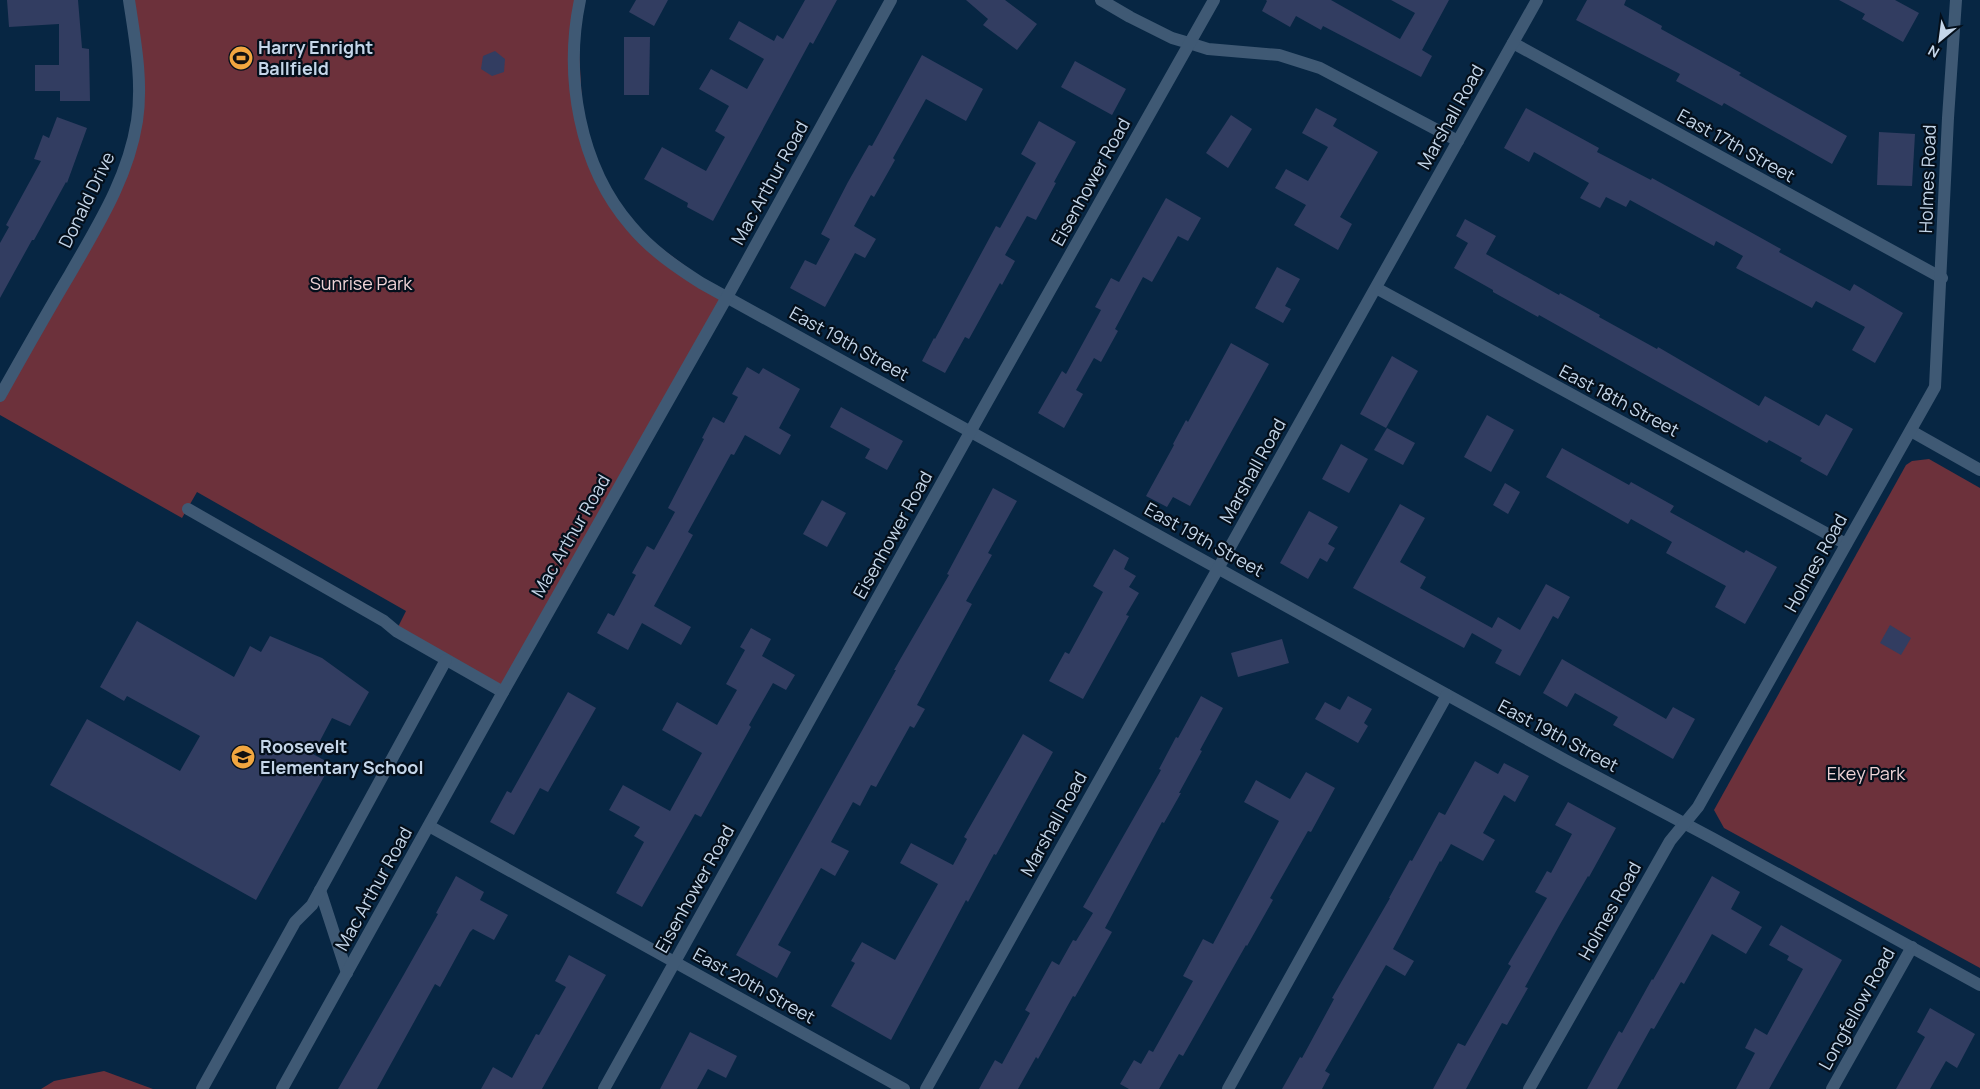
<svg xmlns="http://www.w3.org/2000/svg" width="1980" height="1089" viewBox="0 0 1980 1089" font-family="Manrope,sans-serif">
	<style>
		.green { fill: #6c313b }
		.building { fill: #323d61 }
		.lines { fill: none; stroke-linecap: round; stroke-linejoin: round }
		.street { stroke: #3f5974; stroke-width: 12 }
		.labels { text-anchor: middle; stroke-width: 4.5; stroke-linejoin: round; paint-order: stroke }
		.poi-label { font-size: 18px; font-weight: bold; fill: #c5d6e9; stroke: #040f1b; text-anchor: start }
		.street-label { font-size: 18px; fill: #c5d6e9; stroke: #040f1b }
		.park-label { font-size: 18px; fill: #eed3d6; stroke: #040f1b }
	</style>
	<rect width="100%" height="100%" fill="#072643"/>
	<g class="green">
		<polygon points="129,0 580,0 577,15 584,138 630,225 727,297 503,692 396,631 406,611 197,492 182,518 0,415 0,396 104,215 137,120"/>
		<polygon points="1929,459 1980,488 1980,968 1724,828 1714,810 1906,465 1912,461"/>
		<polygon points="104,1071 153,1089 41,1089 54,1081"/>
	</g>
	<g class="building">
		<polygon points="7,0 78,0 82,48 89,49 90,101 60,101 60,91 35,91 35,65 59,65 59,24 9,27"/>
		<polygon points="636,0 668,0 654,26 629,12"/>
		<polygon points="805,0 837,0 813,44 810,42 713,221 687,207 688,203 644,179 662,147 706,171 725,137 715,131 729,106 699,89 711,69 747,89 764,59 729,39 739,21 774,41 777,35 783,39"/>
		<polygon points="966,0 1005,0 1037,24 1017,50 983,25 988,19"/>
		<polygon points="1266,0 1331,0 1400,39 1415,13 1391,0 1449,0 1422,50 1432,56 1421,77 1323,26 1321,30 1296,16 1290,27 1262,11 1267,1"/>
		<polygon points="1587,0 1626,0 1624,5 1662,26 1661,29 1741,73 1739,75 1847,136 1832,164 1724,103 1722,106 1676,81 1680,74 1576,20"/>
		<polygon points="1839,0 1895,0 1919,13 1903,42 1862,19 1865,14"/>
		<polygon points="624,37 650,37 649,95 624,95"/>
		<polygon points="495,51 505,59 504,72 492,76 481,69 483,56"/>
		<polygon points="922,55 983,89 966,121 926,99 893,158 895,160 874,197 871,195 854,226 876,239 865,258 855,253 825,307 790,288 805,260 816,265 830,239 821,234 848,182 869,145 872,146"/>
		<polygon points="1075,61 1126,89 1112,115 1061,87"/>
		<polygon points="1316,108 1337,119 1333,126 1378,152 1340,217 1352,224 1338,250 1294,225 1306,205 1275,188 1286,169 1308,181 1328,147 1302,133"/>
		<polygon points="1526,108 1599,148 1597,152 1651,180 1652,178 1745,229 1781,249 1779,252 1850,291 1854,284 1903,313 1875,363 1852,350 1865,327 1816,301 1812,308 1736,268 1743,256 1716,241 1714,246 1630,200 1626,207 1606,197 1600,208 1580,198 1589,183 1534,152 1529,162 1504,148"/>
		<polygon points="1231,115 1252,129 1228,168 1206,153"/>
		<polygon points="57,117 87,128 67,183 66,182 34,240 32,240 0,298 0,243 9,227 6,225 41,161 34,159 43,135 49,138"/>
		<polygon points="1039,121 1076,142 1054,182 1056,183 1036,220 1027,216 1005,255 1015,261 1002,285 1000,283 969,339 965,337 945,373 922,361 934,338 935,339 996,226 1000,228 1036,163 1021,154"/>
		<polygon points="1879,132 1915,134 1912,186 1877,185"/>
		<polygon points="1166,198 1201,218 1188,241 1178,236 1152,282 1143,277 1115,329 1118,331 1101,362 1094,358 1076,390 1083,394 1064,428 1038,413 1062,371 1066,374 1101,310 1095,307 1111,278 1119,282"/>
		<polygon points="1465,219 1496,236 1486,254 1559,295 1560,293 1600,315 1599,317 1657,349 1658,347 1759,406 1765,396 1819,426 1826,414 1853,429 1827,476 1800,461 1802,458 1769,440 1767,443 1539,315 1538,317 1493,292 1493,290 1454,268 1468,243 1456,236"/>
		<polygon points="1277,267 1300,279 1285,306 1291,309 1283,323 1255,308"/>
		<polygon points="1231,343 1269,364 1190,506 1173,497 1167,507 1146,496 1174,445 1173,444 1186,420 1188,422"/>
		<polygon points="1392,356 1418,371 1386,428 1360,414"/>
		<polygon points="747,367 759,374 763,368 800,389 779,428 791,435 780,455 745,435 734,455 731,454 688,532 693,535 654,606 691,627 681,645 642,623 628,650 597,633 608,613 614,616 636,575 632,573 647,546 654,550 675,512 668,508 704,439 702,438 713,417 724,423 738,397 732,394"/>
		<polygon points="841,407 903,441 887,470 865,458 870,449 830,427"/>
		<polygon points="1487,415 1514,430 1491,472 1464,457"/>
		<polygon points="1387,428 1415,443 1403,465 1374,450"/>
		<polygon points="1341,444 1368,459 1349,493 1322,479"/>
		<polygon points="1562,448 1629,485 1631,482 1674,506 1670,512 1744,553 1746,550 1777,567 1745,624 1715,607 1726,586 1666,553 1672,542 1631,519 1628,524 1546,477"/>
		<polygon points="1505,483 1520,492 1508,514 1493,505"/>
		<polygon points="993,488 1017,501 988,553 992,555 966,601 972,604 917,705 925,709 914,728 910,726 876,787 871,785 860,806 853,802 831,842 849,851 835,876 821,868 778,945 791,952 777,978 736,955 896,670 894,670 949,575 947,574"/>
		<polygon points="822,500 846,513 827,547 803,534"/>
		<polygon points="1400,504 1425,518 1400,562 1426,577 1420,588 1492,628 1498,617 1520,630 1546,584 1570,597 1558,619 1553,616 1520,676 1495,663 1502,650 1472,633 1464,648 1353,588"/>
		<polygon points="1309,511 1338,527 1328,544 1335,548 1327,562 1320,558 1308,579 1280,563"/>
		<polygon points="1114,549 1129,558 1124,569 1136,576 1129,587 1139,593 1126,615 1129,616 1083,699 1049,681 1065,652 1069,654 1103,592 1093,586"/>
		<polygon points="137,621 234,677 250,646 261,652 270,636 322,658 369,692 350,726 332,718 313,754 331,764 256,900 50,785 87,719 180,771 200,736 127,696 124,701 100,687"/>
		<polygon points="1890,625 1911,638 1901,655 1880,643"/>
		<polygon points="751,628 771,639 762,656 795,675 786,690 773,683 749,725 751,727 701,817 695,814 642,907 616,893 644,842 634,836 640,827 609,810 623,785 670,811 702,753 662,730 677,702 717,725 737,690 726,684 745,650 740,647"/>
		<polygon points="1282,639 1289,663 1238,677 1231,653"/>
		<polygon points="1562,659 1666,719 1673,707 1695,719 1673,759 1613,725 1618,717 1575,693 1567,707 1543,693"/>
		<polygon points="568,692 596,708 548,792 540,788 514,835 490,822 507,791 511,793"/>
		<polygon points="1201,696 1223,708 1200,750 1202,751 1179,793 1181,793 1164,823 1162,822 1105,928 1112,932 1075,997 1073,996 1038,1059 1036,1057 1018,1089 979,1089 995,1060 1002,1064 1030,1013 1025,1010 1052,961 1059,965 1073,940 1076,941 1093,913 1083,907 1161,770 1159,769 1176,737 1178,738"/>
		<polygon points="1348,696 1372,709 1364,723 1368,726 1358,743 1315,719 1325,702 1340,710"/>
		<polygon points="1023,734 1053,752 996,855 994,854 968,902 966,900 891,1040 831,1006 855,963 851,961 862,942 895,960 938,884 900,863 911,843 953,865 967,839 964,837"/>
		<polygon points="1475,761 1498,774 1504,763 1529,776 1515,802 1504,795 1483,833 1495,840 1483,861 1451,844 1441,862 1440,861 1393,949 1414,961 1405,976 1386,965 1325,1071 1330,1074 1322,1089 1282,1089 1300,1057 1302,1058 1334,999 1332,998 1390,898 1389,898 1410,860 1412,861 1439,812 1445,815"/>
		<polygon points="1306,772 1335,788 1311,832 1308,831 1270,898 1273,900 1247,946 1246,945 1183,1056 1179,1054 1159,1089 1129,1089 1120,1084 1134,1060 1141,1064 1149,1050 1153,1052 1193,981 1183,976 1203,939 1213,944 1279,821 1244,802 1256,780 1290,799"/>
		<polygon points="1568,802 1616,828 1589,877 1588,876 1559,926 1525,987 1528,988 1507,1025 1502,1023 1466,1089 1433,1089 1458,1043 1465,1046 1511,966 1508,964 1547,898 1535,892 1547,871 1551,873 1572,834 1555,825"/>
		<polygon points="456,876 484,892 480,900 508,915 494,940 473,929 470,932 440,987 435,984 377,1089 338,1089 403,976 438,914 436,913"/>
		<polygon points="1712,876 1740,892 1731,909 1762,927 1746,954 1712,934 1684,984 1681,982 1654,1029 1651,1028 1617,1089 1587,1089 1619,1031 1622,1033 1652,979 1653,980"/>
		<polygon points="1781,925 1842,960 1769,1089 1736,1089 1755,1053 1745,1048 1755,1028 1767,1035 1803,969 1787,960 1789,956 1769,945"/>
		<polygon points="569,955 606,975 542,1089 481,1089 493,1067 512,1078 536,1034 539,1035 566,987 555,981"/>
		<polygon points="1930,1008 1975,1034 1957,1068 1946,1061 1930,1089 1896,1089 1925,1037 1917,1032"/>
		<polygon points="690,1032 737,1056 726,1078 708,1069 697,1089 660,1089"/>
	</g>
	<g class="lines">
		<g class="street">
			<path d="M580 0C564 76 579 166 631 226 651 250 676 267 701 283L1565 760 1712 838 1980 985"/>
			<polyline points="1101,0 1130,17 1172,38 1189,43 1208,49 1279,55 1320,68 1458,141"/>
			<polyline points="1513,43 1942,278"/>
			<polyline points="1376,288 1846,544"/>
			<path d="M0 396C23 355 46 314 70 274 98 225 128 178 137 121 143 81 135 40 129 0"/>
			<polyline points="1911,431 1980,470"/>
			<polyline points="188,509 384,621 396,631 503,692"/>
			<polyline points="429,826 904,1089"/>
			<polyline points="320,890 347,973"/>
			<polyline points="202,1089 295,922 312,905 446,660"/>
			<polyline points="282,1089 503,692 727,297 891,0"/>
			<polyline points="604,1089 983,409 1214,0"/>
			<polyline points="926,1089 1537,0"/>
			<polyline points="1228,1089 1447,695"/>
			<polyline points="1529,1089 1670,841 1698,807 1935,387 1948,118 1956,0"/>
			<polyline points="1832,1089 1912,947"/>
		</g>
	</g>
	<defs>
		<symbol id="stadium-disc" viewBox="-11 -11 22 22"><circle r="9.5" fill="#f1a640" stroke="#040f1b"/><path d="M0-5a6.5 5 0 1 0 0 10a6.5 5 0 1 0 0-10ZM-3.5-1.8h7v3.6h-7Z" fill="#111"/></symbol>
		<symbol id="school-disc" viewBox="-11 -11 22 22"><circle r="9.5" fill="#f1a640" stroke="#040f1b"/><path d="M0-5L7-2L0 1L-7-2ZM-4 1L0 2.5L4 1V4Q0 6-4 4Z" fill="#111"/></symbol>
	</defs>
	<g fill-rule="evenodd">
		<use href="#stadium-disc" x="227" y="44" width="28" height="28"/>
		<use href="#school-disc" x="229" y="743" width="28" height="28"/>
	</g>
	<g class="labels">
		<g class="poi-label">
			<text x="258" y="54">Harry Enright<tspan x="258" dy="21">Ballfield</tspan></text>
			<text x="260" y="753">Roosevelt<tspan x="260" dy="21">Elementary School</tspan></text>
		</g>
		<g class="street-label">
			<text transform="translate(1451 117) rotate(-61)" y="6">Marshall Road</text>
			<text transform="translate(1736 146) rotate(29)" y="6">East 17th Street</text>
			<text transform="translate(1928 179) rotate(-88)" y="6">Holmes Road</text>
			<text transform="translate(1091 182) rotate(-61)" y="6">Eisenhower Road</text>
			<text transform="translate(770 183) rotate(-61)" y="6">Mac Arthur Road</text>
			<text transform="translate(87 200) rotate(-64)" y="6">Donald Drive</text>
			<text transform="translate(849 344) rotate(29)" y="6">East 19th Street</text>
			<text transform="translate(1619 401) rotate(28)" y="6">East 18th Street</text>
			<text transform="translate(1253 471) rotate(-61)" y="6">Marshall Road</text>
			<text transform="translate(893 535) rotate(-61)" y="6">Eisenhower Road</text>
			<text transform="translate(571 536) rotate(-60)" y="6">Mac Arthur Road</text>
			<text transform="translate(1204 540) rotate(29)" y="6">East 19th Street</text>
			<text transform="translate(1816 563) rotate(-61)" y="6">Holmes Road</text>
			<text transform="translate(1558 736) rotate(28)" y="6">East 19th Street</text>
			<text transform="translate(1054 824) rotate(-61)" y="6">Marshall Road</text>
			<text transform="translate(374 889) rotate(-61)" y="6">Mac Arthur Road</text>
			<text transform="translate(695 889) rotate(-61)" y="6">Eisenhower Road</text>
			<text transform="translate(1610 911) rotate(-61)" y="6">Holmes Road</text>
			<text transform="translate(754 986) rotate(29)" y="6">East 20th Street</text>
			<text transform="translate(1857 1009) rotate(-61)" y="6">Longfellow Road</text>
		</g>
		<g class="park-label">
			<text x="361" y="290">Sunrise Park</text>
			<text x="1866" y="780">Ekey Park</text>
		</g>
	</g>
	<g transform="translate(1940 40) rotate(209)" stroke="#040f1b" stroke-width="4" paint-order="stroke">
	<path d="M0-4L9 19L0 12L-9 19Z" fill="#c5d6e9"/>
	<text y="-8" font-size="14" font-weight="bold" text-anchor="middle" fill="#c5d6e9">N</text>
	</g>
</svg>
